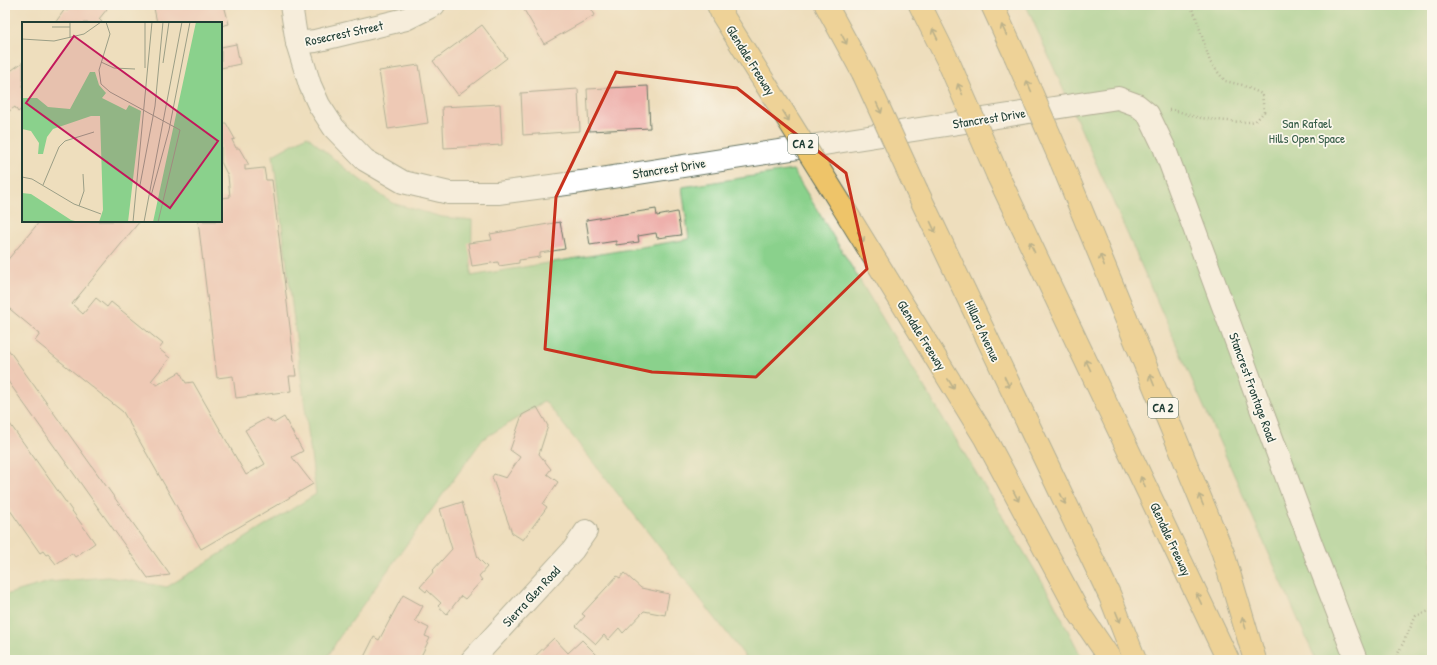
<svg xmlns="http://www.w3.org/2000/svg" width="1437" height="665" viewBox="0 0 1437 665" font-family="'Patrick Hand',sans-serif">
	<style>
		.green { fill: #8ad18c; stroke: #548760 }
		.building { fill: #eeb0ac }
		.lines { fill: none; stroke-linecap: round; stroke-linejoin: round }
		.minor-casing { stroke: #677564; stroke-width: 24 }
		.highway-casing { stroke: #677564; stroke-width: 24 }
		.path { stroke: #677564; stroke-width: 2.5; stroke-dasharray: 1 3; stroke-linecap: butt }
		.minor { stroke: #fff; stroke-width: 22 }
		.highway { stroke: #eec469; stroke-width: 22 }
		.highway-bridge-casing { stroke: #677564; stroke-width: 24; stroke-linecap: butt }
		.highway-bridge { stroke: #eec469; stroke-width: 22 }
		.oneway { stroke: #7c7a4c }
		.marked { fill: none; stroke: #c8321e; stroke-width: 3; stroke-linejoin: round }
		.labels { text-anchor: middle; stroke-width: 3.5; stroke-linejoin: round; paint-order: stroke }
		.shield { fill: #fbf7ec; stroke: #61756b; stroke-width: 1 }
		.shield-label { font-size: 12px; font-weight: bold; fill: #1f3d34 }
		.street-label { font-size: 13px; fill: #1f3d34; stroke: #fbf7ec }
		.park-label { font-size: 13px; fill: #345b46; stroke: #fbf7ec }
		.inset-road { fill: none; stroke: #9b9e86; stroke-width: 1 }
		.view { fill: #c2185b; fill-opacity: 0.15; stroke: #c2185b; stroke-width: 2 }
		.inset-edge { fill: none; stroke: #1f3d34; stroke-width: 2 }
	</style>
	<rect width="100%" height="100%" fill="#fbf7ec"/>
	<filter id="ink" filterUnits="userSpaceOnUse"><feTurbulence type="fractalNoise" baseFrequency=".025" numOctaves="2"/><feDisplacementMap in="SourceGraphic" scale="8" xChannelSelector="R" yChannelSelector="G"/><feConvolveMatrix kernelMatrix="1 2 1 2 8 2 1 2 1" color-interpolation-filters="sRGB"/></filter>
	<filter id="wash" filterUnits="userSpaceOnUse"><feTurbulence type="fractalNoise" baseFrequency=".012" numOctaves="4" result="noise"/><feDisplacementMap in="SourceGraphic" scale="16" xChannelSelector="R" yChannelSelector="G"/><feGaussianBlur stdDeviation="0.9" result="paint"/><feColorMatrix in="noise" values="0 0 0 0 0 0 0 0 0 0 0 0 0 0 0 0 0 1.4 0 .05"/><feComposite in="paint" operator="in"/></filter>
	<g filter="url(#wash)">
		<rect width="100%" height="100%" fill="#eedebd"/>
		<g class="green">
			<polygon points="1026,5 1432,5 1432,660 1316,660"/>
			<polygon points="307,136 347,170 392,203 442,217 472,220 471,276 689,239 682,187 793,170 1050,595 1083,660 748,660 545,401 483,439 338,639 326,660 5,660 5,595 49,582 108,577 167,587 316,494 273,155"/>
		</g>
		<g id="blocks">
			<g class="building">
				<polygon points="72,5 105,5 104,6 107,9 99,19 102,22 101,23 55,23 65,9 67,11"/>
				<polygon points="166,5 224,5 229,24 221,26 221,23 157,23 154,8"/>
				<polygon points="528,5 589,5 595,15 544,44 523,8"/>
				<polygon points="482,25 507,58 458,95 433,61"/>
				<polygon points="236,44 240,64 221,68 221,47"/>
				<polygon points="23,62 23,108 18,112 15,107 5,114 5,75"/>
				<polygon points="419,65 428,123 388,129 379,71"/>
				<polygon points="648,86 650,128 589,131 587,89"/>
				<polygon points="578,89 580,131 523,135 521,93"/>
				<polygon points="500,104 502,145 444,148 442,107"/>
				<polygon points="221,119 223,123 226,123 235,139 232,140 236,148 239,148 249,165 245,165 245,170 264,168 266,180 272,180 296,376 289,376 291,391 236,398 233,376 217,378 198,221 221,221 221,198 230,197 228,176 221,162"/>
				<polygon points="656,209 657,216 677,212 681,235 657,238 656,233 638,236 639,242 616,245 616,241 590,245 586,220"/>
				<polygon points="40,221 140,221 72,304 83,314 96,298 107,307 111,302 163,344 159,349 170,358 151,381 157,385 180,372 186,383 193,382 246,475 265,464 245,430 267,418 274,423 284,417 303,451 292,457 313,484 201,549 123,412 35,341 40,334 5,305 5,263"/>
				<polygon points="560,222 565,249 540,253 540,257 519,260 519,263 499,266 498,262 472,266 468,243 492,240 490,234"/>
				<polygon points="5,345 170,575 148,578 5,377"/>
				<polygon points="537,407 548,426 539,454 551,469 547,474 558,482 543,504 547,507 523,540 512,533 492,477 494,474 506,478 520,457 510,450 522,415"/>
				<polygon points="5,417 95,543 75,557 72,553 56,564 48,554 46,555 43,551 40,553 5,503"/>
				<polygon points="462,502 478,558 487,567 479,576 482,580 465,599 461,596 447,614 438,606 441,603 427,590 426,592 420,587 434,571 433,570 452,549 440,509"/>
				<polygon points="624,573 641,588 669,594 665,615 644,611 623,633 619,628 608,640 604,635 596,644 576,626 585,616 582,614 617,576 620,578"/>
				<polygon points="403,595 423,606 415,621 429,628 425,636 430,638 419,660 365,660 363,659 374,637 379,640"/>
				<polygon points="554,638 568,653 582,640 602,660 531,660"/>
			</g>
		</g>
	</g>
	<g filter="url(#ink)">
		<use href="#blocks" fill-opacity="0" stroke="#677564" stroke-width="1"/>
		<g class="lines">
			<defs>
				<g id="minor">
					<polyline points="291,5 297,43 310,85 319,105 334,128 365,160 403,182 449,193 498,193 581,182 1118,98 1137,105 1148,114 1164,147 1312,546 1356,660"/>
					<polyline points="297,43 315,41 406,19 434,5"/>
					<polyline points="472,660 573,550 586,531"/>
				</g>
				<g id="highway">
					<polyline points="718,5 723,16 765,83"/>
					<polyline points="826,5 863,73"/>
					<polyline points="920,5 949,63"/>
					<polyline points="992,5 1015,55"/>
					<polyline points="1061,161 1223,553 1255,660"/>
					<polyline points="998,176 1228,660"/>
					<polyline points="917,191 1110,596 1135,660"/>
					<polyline points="841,204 985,438 1079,613 1111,660"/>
				</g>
			</defs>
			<use href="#minor" class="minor-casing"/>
			<use href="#highway" class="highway-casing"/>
			<g class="path">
				<path d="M1169 110C1179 110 1187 115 1196 117 1204 119 1249 124 1255 121 1258 119 1261 115 1264 112L1262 94 1242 85 1225 81 1210 62 1196 17 1190 5"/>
				<polyline points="1395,660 1416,616 1432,610"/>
			</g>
			<use href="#minor" class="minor"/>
			<use href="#highway" class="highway"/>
			<defs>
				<g id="highway-bridge">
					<polyline points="1015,55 1061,161"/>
					<polyline points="949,63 998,176"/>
					<polyline points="863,73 917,191"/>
					<polyline points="765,83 841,204"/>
				</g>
			</defs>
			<use href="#highway-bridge" class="highway-bridge-casing"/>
			<use href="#highway-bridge" class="highway-bridge"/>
		</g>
		<defs><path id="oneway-shaft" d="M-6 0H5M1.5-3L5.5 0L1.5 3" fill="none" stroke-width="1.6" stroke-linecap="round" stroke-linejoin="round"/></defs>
		<g class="oneway">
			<use href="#oneway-shaft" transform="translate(1004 30) rotate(-115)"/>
			<use href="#oneway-shaft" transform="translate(935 34) rotate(-116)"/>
			<use href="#oneway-shaft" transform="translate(844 39) rotate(62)"/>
			<use href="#oneway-shaft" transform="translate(1029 86) rotate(-114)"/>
			<use href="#oneway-shaft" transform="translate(960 89) rotate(-114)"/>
			<use href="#oneway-shaft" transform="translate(879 108) rotate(65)"/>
			<use href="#oneway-shaft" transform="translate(786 116) rotate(58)"/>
			<use href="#oneway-shaft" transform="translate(933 227) rotate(65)"/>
			<use href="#oneway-shaft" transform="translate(861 237) rotate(58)"/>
			<use href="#oneway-shaft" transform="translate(1032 247) rotate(-115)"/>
			<use href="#oneway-shaft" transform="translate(1102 260) rotate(-112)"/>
			<use href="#oneway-shaft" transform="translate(1088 365) rotate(-115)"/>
			<use href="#oneway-shaft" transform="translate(1152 380) rotate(-112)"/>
			<use href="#oneway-shaft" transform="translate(1007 382) rotate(65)"/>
			<use href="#oneway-shaft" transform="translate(951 384) rotate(58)"/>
			<use href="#oneway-shaft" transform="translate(1143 482) rotate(-115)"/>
			<use href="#oneway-shaft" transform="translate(1016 496) rotate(62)"/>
			<use href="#oneway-shaft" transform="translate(1063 499) rotate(65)"/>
			<use href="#oneway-shaft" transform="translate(1201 500) rotate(-112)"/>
			<use href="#oneway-shaft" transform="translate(1199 599) rotate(-115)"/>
			<use href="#oneway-shaft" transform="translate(1118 617) rotate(68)"/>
			<use href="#oneway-shaft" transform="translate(1244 623) rotate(-107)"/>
		</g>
	</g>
	<path d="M0 0H1437V665H0ZM616 72 737 88 846 173 867 269 756 377 652 372 545 349 556 197Z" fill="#eedebd" fill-opacity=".55" fill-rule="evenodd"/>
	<path class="marked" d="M616 72 737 88 846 173 867 269 756 377 652 372 545 349 556 197Z"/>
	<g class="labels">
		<g class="shield">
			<rect x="788" y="134" width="30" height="20" rx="3"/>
			<rect x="1148" y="398" width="30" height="20" rx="3"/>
		</g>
		<g class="shield-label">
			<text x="803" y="148">CA 2</text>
			<text x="1163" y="412">CA 2</text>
		</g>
		<g class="street-label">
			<text transform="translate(344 33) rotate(-12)" y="5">Rosecrest Street</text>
			<text transform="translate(751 60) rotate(58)" y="5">Glendale Freeway</text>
			<text transform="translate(989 118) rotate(-9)" y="5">Stancrest Drive</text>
			<text transform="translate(669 168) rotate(-9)" y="5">Stancrest Drive</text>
			<text transform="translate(983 331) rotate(65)" y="5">Hillard Avenue</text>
			<text transform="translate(922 335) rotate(58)" y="5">Glendale Freeway</text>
			<text transform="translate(1253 387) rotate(70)" y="5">Stancrest Frontage Road</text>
			<text transform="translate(1171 539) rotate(65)" y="5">Glendale Freeway</text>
			<text transform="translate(531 596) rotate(-47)" y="5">Sierra Glen Road</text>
		</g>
		<g class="park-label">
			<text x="1307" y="128">San Rafael<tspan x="1307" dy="15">Hills Open Space</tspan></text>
		</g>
	</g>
	<g transform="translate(22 22)">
		<rect width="200" height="200" fill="#eedebd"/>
		<path d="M174 0H200V200H131ZM68 50H73L77 63 84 71 80 76 104 88 107 83 119 89 106 200H77L81 188 78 94H69L31 107 25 115 21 132H16L17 121 9 109 0 107V76H15L26 85 48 87ZM0 171 9 172 49 198 57 200H0Z" fill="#8ad18c"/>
		<path class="inset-road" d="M84 0 88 12 77 48 79 62 88 70 158 108 136 200M30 5H48M48 16V0M0 17 32 19 62 12 79 0M79 40 92 46 113 47M141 41 147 0M123 46V0M0 155 10 157 52 182 79 192M21 163 37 125 43 119 72 110M118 163 133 84 141 0M129 174 147 108 168 0M57 184 62 169 61 152M111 200 130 0M122 200 160 0"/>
		<path class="view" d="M52 14 196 119 148 186 4 81Z"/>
		<rect width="200" height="200" class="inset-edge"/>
	</g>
	<rect width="1437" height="665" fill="none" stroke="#fbf7ec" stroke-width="20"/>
</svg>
